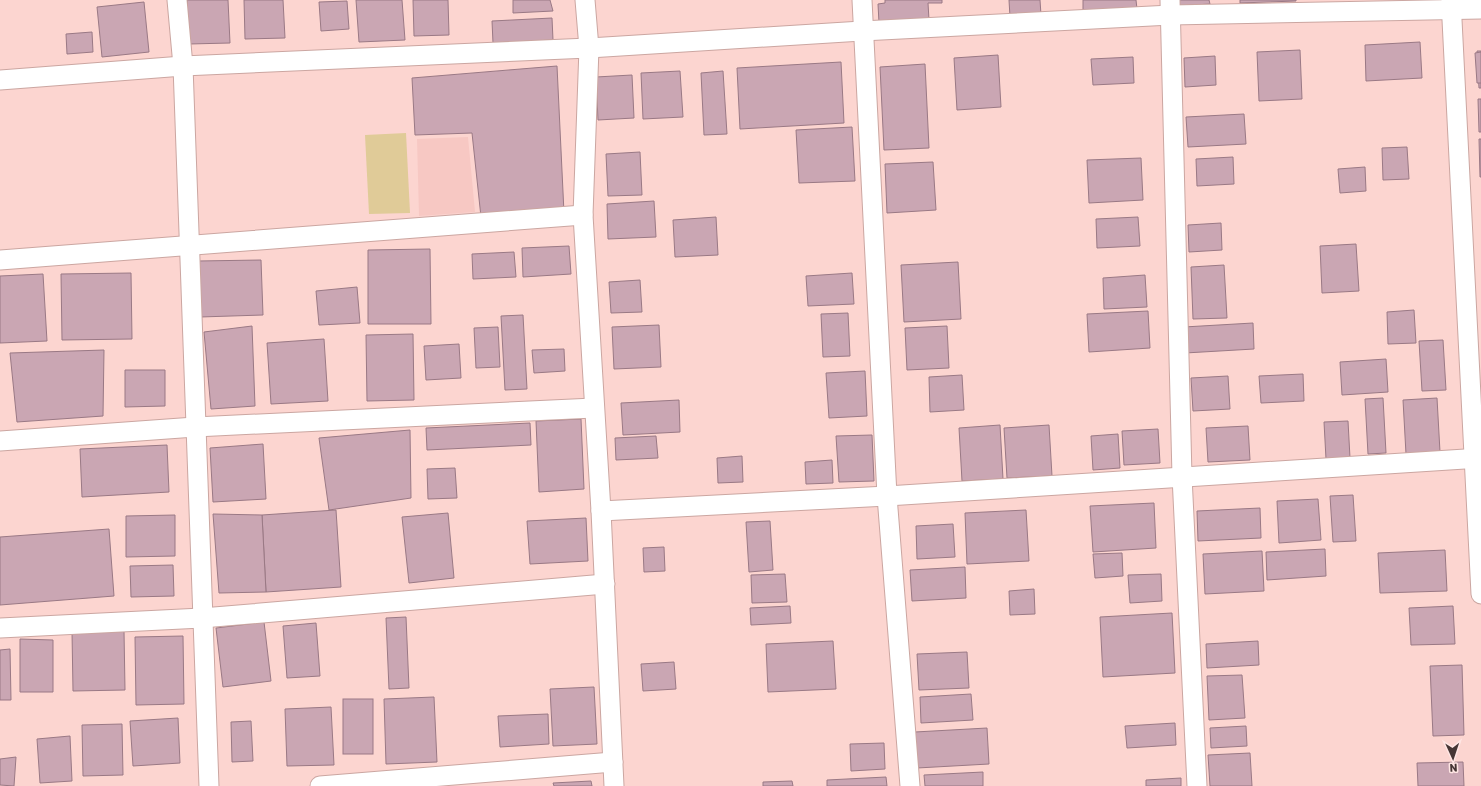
<svg xmlns="http://www.w3.org/2000/svg" width="1481" height="786" viewBox="0 0 1481 786" font-family="Rubik,sans-serif">
	<style>
		.built { fill: #f7c8c3 }
		.green { fill: #e0cb98 }
		.building { fill: #caa6b3; stroke: #9a7985 }
		.lines { fill: none; stroke-linecap: round; stroke-linejoin: round }
		.minor-casing { stroke: #cba6a1; stroke-width: 21 }
		.minor { stroke: #fff; stroke-width: 19 }
	</style>
	<rect width="100%" height="100%" fill="#fcd5d0"/>
	<polygon class="built" points="468,137 475,212 419,216 417,139"/>
	<polygon class="green" points="406,133 410,213 369,214 365,135"/>
	<g class="building">
		<polygon points="187,0 228,0 230,43 189,44"/>
		<polygon points="244,0 283,0 285,38 245,39"/>
		<polygon points="356,0 402,0 405,40 359,42"/>
		<polygon points="413,0 448,0 449,35 414,36"/>
		<polygon points="513,0 550,0 553,11 513,13"/>
		<polygon points="885,0 942,0 942,3 928,3 929,20 879,23 878,4 885,3"/>
		<polygon points="1009,0 1040,0 1041,15 1010,17"/>
		<polygon points="1083,0 1136,0 1137,9 1083,12"/>
		<polygon points="1178,0 1209,0 1210,4 1179,6"/>
		<polygon points="1240,0 1296,0 1296,1 1240,3"/>
		<polygon points="347,1 349,29 321,31 319,2"/>
		<polygon points="144,2 149,52 102,57 97,7"/>
		<polygon points="552,18 553,40 493,43 492,21"/>
		<polygon points="92,32 93,52 67,54 66,34"/>
		<polygon points="1420,42 1422,78 1366,81 1365,45"/>
		<polygon points="1300,50 1302,99 1259,101 1257,52"/>
		<polygon points="1477,51 1481,51 1481,88 1479,88"/>
		<polygon points="1481,52 1481,83 1477,83 1475,53"/>
		<polygon points="998,55 1001,107 957,110 954,58"/>
		<polygon points="1215,56 1216,85 1185,87 1184,58"/>
		<polygon points="1133,57 1134,83 1093,85 1091,59"/>
		<polygon points="841,62 844,123 740,129 737,68"/>
		<polygon points="925,64 929,148 884,150 880,67"/>
		<polygon points="557,66 564,213 481,217 472,133 415,135 412,78"/>
		<polygon points="680,71 683,117 643,119 641,73"/>
		<polygon points="723,71 727,134 704,135 701,73"/>
		<polygon points="632,75 634,118 598,120 596,77"/>
		<polygon points="1478,99 1481,99 1481,132 1479,132"/>
		<polygon points="1244,114 1246,144 1188,147 1186,117"/>
		<polygon points="852,127 855,181 799,183 796,130"/>
		<polygon points="1479,139 1481,139 1481,177 1480,177"/>
		<polygon points="1407,147 1409,179 1383,180 1382,148"/>
		<polygon points="640,152 642,195 608,196 606,154"/>
		<polygon points="1233,157 1234,184 1197,186 1196,159"/>
		<polygon points="1141,158 1143,200 1089,203 1087,160"/>
		<polygon points="933,162 936,210 887,213 885,164"/>
		<polygon points="1365,167 1366,191 1340,193 1338,169"/>
		<polygon points="654,201 656,237 608,239 607,204"/>
		<polygon points="716,217 718,255 675,257 673,220"/>
		<polygon points="1138,217 1140,246 1097,248 1096,219"/>
		<polygon points="1221,223 1222,250 1189,252 1188,225"/>
		<polygon points="1356,244 1359,291 1322,293 1320,246"/>
		<polygon points="569,246 571,274 523,277 522,248"/>
		<polygon points="430,249 431,324 368,324 368,250"/>
		<polygon points="514,252 516,277 473,279 472,254"/>
		<polygon points="261,260 263,315 200,317 198,261"/>
		<polygon points="958,262 961,319 904,322 901,265"/>
		<polygon points="1224,265 1227,318 1193,319 1191,267"/>
		<polygon points="131,273 132,339 62,340 61,274"/>
		<polygon points="852,273 854,304 808,306 806,276"/>
		<polygon points="43,274 47,341 0,343 0,276"/>
		<polygon points="1145,275 1147,307 1104,309 1103,278"/>
		<polygon points="640,280 642,312 611,313 609,282"/>
		<polygon points="357,287 360,323 319,325 316,291"/>
		<polygon points="1414,310 1416,343 1388,344 1387,312"/>
		<polygon points="1148,311 1150,348 1089,352 1087,314"/>
		<polygon points="848,313 850,356 823,357 821,314"/>
		<polygon points="523,315 527,389 505,390 501,316"/>
		<polygon points="1253,323 1254,349 1185,353 1184,327"/>
		<polygon points="659,325 661,367 614,369 612,327"/>
		<polygon points="252,326 255,406 211,409 204,332"/>
		<polygon points="947,326 949,368 907,370 905,328"/>
		<polygon points="498,327 500,367 476,368 474,328"/>
		<polygon points="413,334 414,400 367,401 366,335"/>
		<polygon points="324,339 328,401 271,404 267,343"/>
		<polygon points="1443,340 1446,390 1422,391 1419,341"/>
		<polygon points="459,344 461,378 426,380 424,346"/>
		<polygon points="564,349 565,371 534,373 532,350"/>
		<polygon points="104,350 103,416 17,422 10,353"/>
		<polygon points="1386,359 1388,392 1342,395 1340,362"/>
		<polygon points="125,370 165,370 165,406 125,407"/>
		<polygon points="865,371 867,416 829,418 826,373"/>
		<polygon points="1303,374 1304,401 1261,403 1259,376"/>
		<polygon points="962,375 964,410 930,412 929,377"/>
		<polygon points="1228,376 1230,409 1193,411 1191,378"/>
		<polygon points="1383,398 1386,453 1368,454 1365,399"/>
		<polygon points="1437,398 1440,452 1406,454 1403,400"/>
		<polygon points="679,400 680,432 623,435 621,403"/>
		<polygon points="581,419 584,489 539,492 536,421"/>
		<polygon points="1348,421 1350,458 1326,459 1324,422"/>
		<polygon points="530,423 531,445 427,450 426,428"/>
		<polygon points="1000,425 1003,479 962,481 959,428"/>
		<polygon points="1049,425 1052,476 1007,478 1004,428"/>
		<polygon points="1248,426 1250,460 1208,462 1206,428"/>
		<polygon points="1158,429 1160,463 1124,465 1122,431"/>
		<polygon points="410,430 411,498 329,510 319,438"/>
		<polygon points="1118,434 1120,468 1093,470 1091,436"/>
		<polygon points="872,435 874,481 839,482 836,436"/>
		<polygon points="656,436 658,458 616,460 615,438"/>
		<polygon points="263,444 266,499 213,502 210,448"/>
		<polygon points="167,445 169,492 82,497 80,449"/>
		<polygon points="742,456 743,482 718,483 717,458"/>
		<polygon points="832,460 833,483 806,484 805,462"/>
		<polygon points="455,468 457,498 428,499 427,469"/>
		<polygon points="1353,495 1356,541 1333,542 1330,496"/>
		<polygon points="1318,499 1321,540 1279,543 1277,501"/>
		<polygon points="1154,503 1156,548 1093,552 1090,506"/>
		<polygon points="1260,508 1261,538 1198,541 1197,511"/>
		<polygon points="336,510 341,587 266,592 262,515"/>
		<polygon points="1026,510 1029,561 967,564 965,513"/>
		<polygon points="448,513 454,578 409,583 402,517"/>
		<polygon points="213,514 262,515 266,592 219,593"/>
		<polygon points="175,515 175,556 126,557 126,516"/>
		<polygon points="586,518 588,561 530,564 527,521"/>
		<polygon points="770,521 773,570 749,572 746,522"/>
		<polygon points="953,524 955,557 917,559 916,526"/>
		<polygon points="109,529 114,596 0,605 0,537"/>
		<polygon points="664,547 665,571 644,572 643,548"/>
		<polygon points="1325,549 1326,576 1267,580 1266,552"/>
		<polygon points="1445,550 1447,591 1380,593 1378,553"/>
		<polygon points="1262,551 1264,591 1205,594 1203,554"/>
		<polygon points="1122,553 1123,576 1095,578 1093,554"/>
		<polygon points="173,565 174,596 131,597 130,566"/>
		<polygon points="965,567 966,598 912,601 910,570"/>
		<polygon points="785,574 787,602 752,603 751,575"/>
		<polygon points="1161,574 1162,601 1130,603 1128,575"/>
		<polygon points="1034,589 1035,614 1010,615 1009,591"/>
		<polygon points="790,606 791,623 751,625 750,608"/>
		<polygon points="1453,606 1455,644 1411,645 1409,608"/>
		<polygon points="1172,613 1175,673 1103,677 1100,617"/>
		<polygon points="406,617 409,688 389,689 386,618"/>
		<polygon points="264,622 271,681 223,687 216,628"/>
		<polygon points="316,623 320,676 287,678 283,626"/>
		<polygon points="124,631 125,690 73,691 72,632"/>
		<polygon points="183,636 184,704 136,705 135,637"/>
		<polygon points="20,639 53,640 53,692 20,692"/>
		<polygon points="833,641 836,689 768,692 766,644"/>
		<polygon points="1258,641 1259,665 1207,668 1206,644"/>
		<polygon points="10,649 11,700 0,700 0,650"/>
		<polygon points="967,652 969,688 919,690 917,654"/>
		<polygon points="674,662 676,689 643,691 641,664"/>
		<polygon points="1462,665 1464,735 1433,736 1430,666"/>
		<polygon points="1242,675 1245,718 1209,720 1207,676"/>
		<polygon points="594,687 597,744 553,746 550,689"/>
		<polygon points="971,694 973,720 921,723 920,697"/>
		<polygon points="434,697 437,762 386,764 384,699"/>
		<rect x="343" y="699" width="30" height="55"/>
		<polygon points="331,707 334,765 287,766 285,709"/>
		<polygon points="548,714 549,744 500,747 498,716"/>
		<polygon points="178,718 180,763 133,766 130,721"/>
		<polygon points="251,721 253,761 232,762 231,722"/>
		<polygon points="1175,723 1176,745 1127,748 1125,726"/>
		<polygon points="122,724 123,775 83,776 82,725"/>
		<polygon points="1246,726 1247,746 1211,748 1210,728"/>
		<polygon points="987,728 989,764 917,768 915,732"/>
		<polygon points="70,736 72,781 40,783 37,739"/>
		<polygon points="884,743 885,769 851,771 850,744"/>
		<polygon points="1250,753 1252,786 1210,786 1208,755"/>
		<polygon points="16,757 14,786 0,785 0,759"/>
		<polygon points="1463,762 1464,786 1418,786 1417,763"/>
		<polygon points="983,772 983,786 925,786 924,775"/>
		<polygon points="886,777 887,786 827,786 827,780"/>
		<polygon points="1181,778 1181,786 1146,786 1146,780"/>
		<polygon points="591,781 592,786 554,786 553,783"/>
		<polygon points="792,781 793,786 763,786 763,782"/>
	</g>
	<g class="lines">
		<defs>
			<g id="minor">
				<polyline points="177,0 183,66 209,786"/>
				<polyline points="585,0 589,48 583,215 601,511 614,786"/>
				<polyline points="862,0 887,496 910,786"/>
				<polyline points="1170,0 1182,476 1197,786"/>
				<polyline points="1451,0 1481,594"/>
				<polyline points="0,80 183,66 589,48 862,31 1171,15 1481,9"/>
				<polyline points="0,260 583,215"/>
				<polyline points="0,441 195,427 594,408"/>
				<polyline points="601,511 887,496 1481,458"/>
				<polyline points="0,628 202,618 605,584"/>
				<polyline points="320,786 613,762"/>
			</g>
		</defs>
		<use href="#minor" class="minor-casing"/>
		<use href="#minor" class="minor"/>
	</g>
	<g transform="translate(1453 758) rotate(177)" stroke="#ffe6e4" stroke-width="3" paint-order="stroke">
	<path d="M0-3L7 15L0 10L-7 15Z" fill="#463635"/>
	<text y="-6" font-size="11" font-weight="bold" text-anchor="middle" fill="#463635">N</text>
	</g>
</svg>
